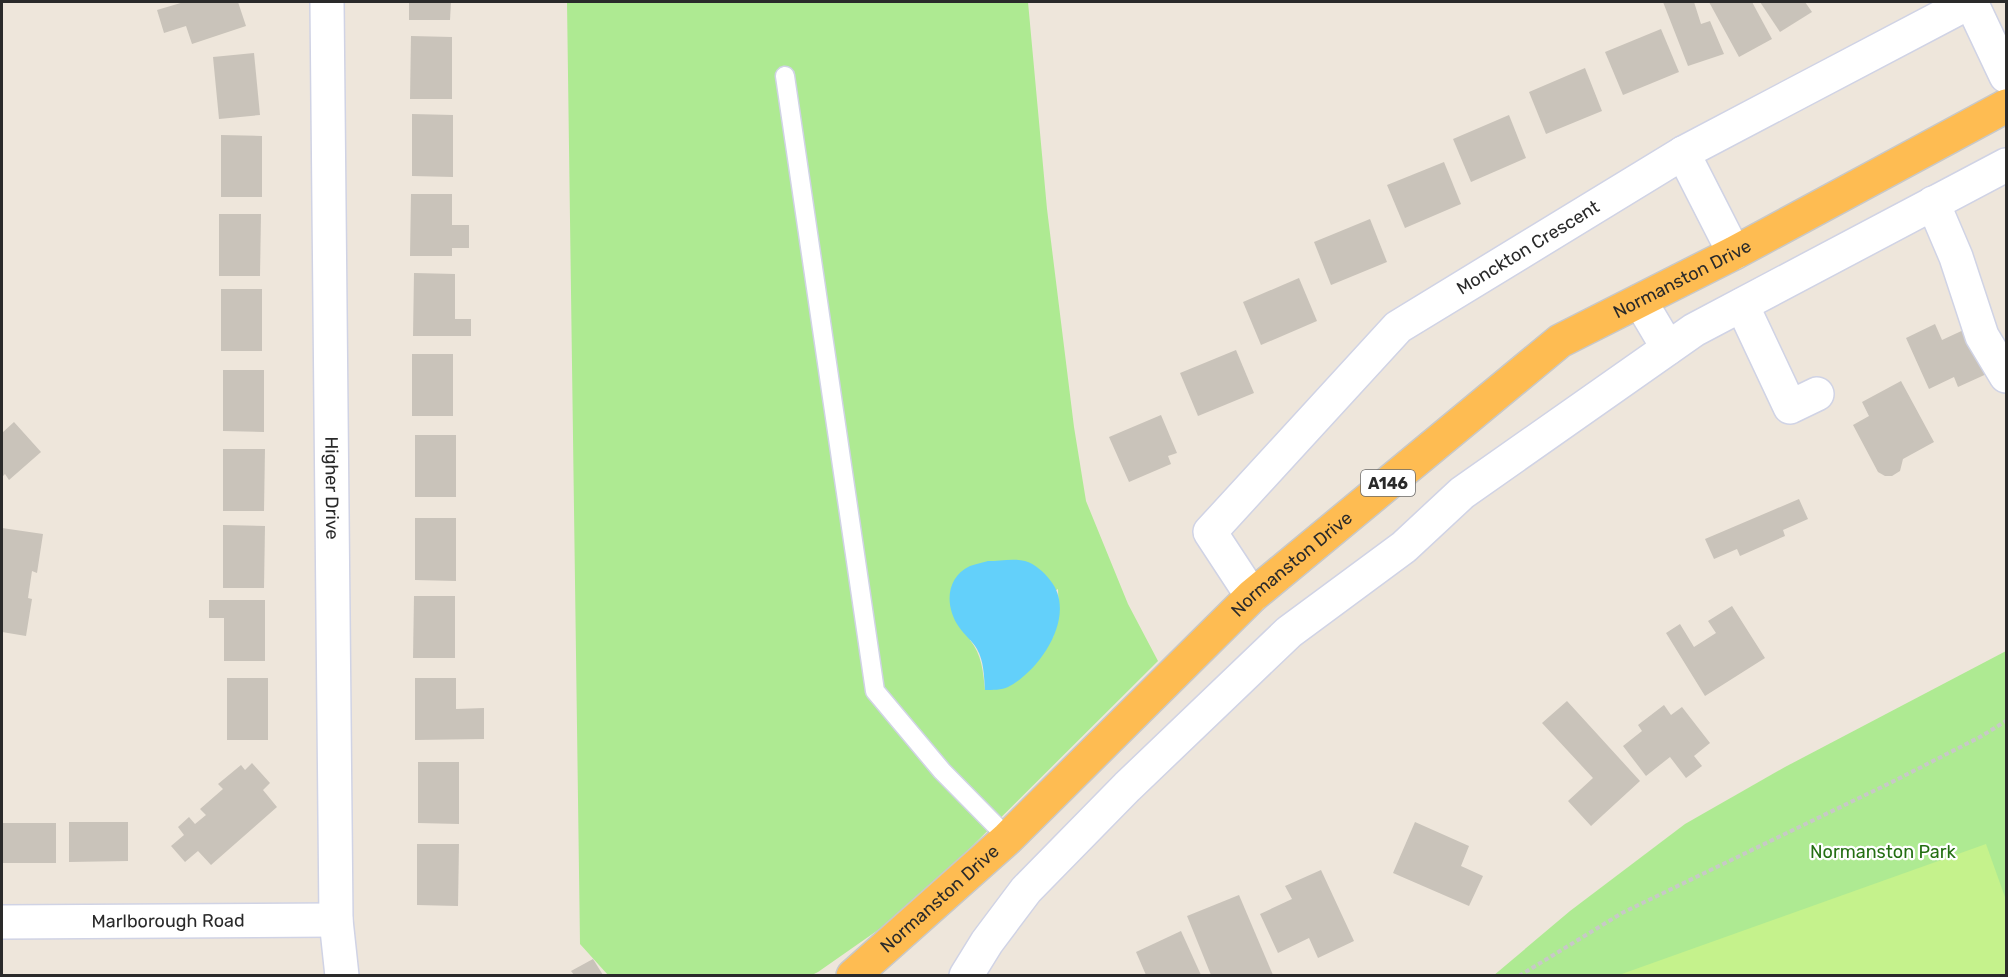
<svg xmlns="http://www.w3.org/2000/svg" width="2008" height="977" viewBox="0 0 2008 977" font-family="Rubik,sans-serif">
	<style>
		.green { fill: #aeea92; fill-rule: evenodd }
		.pitch { fill: #c5f28c }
		.water { fill: #63d0fa }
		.building { fill: #c9c3ba }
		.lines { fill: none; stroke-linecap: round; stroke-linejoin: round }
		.service-casing { stroke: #d0d3e5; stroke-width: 21 }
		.minor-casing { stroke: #d0d3e5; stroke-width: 36 }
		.trunk-casing { stroke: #c8c8c8; stroke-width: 36 }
		.path { stroke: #c8c8c8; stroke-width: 4; stroke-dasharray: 4.5 3; stroke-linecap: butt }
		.service { stroke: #fff; stroke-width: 18 }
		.minor { stroke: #fff; stroke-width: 33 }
		.trunk { stroke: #febc52; stroke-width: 33 }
		.labels { text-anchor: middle; stroke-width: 4.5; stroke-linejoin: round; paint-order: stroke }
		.shield { fill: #fff; stroke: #6a6a6a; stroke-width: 1.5 }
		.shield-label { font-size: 16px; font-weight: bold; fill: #2a2a2a }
		.street-label { font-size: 18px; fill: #2a2a2a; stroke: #fff }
		.park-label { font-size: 18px; fill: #246f13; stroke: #fff }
	</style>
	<rect width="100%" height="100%" fill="#eee6db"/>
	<g class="green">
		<path d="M567 2H1028L1047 209 1074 427 1086 501 1128 604 1158 661 911 907 818 972 812 975H608L580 944ZM1058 589 1059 616 1053 637 985 690C983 671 982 655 970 640Z"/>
		<polygon points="2006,651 2006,975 1493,976 1570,911 1685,824 1785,767"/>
	</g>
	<polygon class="pitch" points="1986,844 2006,900 2006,975 1619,975"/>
	<path class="water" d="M988 561C999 561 1014 558 1025 561 1035 564 1044 572 1050 580 1078 614 1041 670 1008 687 1002 690 992 690 985 690 984 677 984 661 977 649 972 640 964 635 959 627 945 607 945 578 970 566 975 564 982 563 988 561Z"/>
	<g class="building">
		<polygon points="184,2 238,2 246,26 192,44 186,26 164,33 157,10"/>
		<polygon points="409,2 451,2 450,20 409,20"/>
		<polygon points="1663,2 1694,2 1701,24 1710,21 1724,54 1688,66"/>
		<polygon points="1709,2 1752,2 1772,39 1739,57"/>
		<polygon points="1760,2 1805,2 1812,12 1780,32"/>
		<polygon points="1661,29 1679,72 1623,95 1605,52"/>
		<polygon points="411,36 452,37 452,99 410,99"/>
		<polygon points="254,53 260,115 219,119 213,57"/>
		<polygon points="1585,68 1602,111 1546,134 1529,92"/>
		<polygon points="412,114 453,115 453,177 412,176"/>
		<polygon points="1509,115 1526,158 1471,182 1453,139"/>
		<polygon points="221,135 262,136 262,197 221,197"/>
		<polygon points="1444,162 1461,204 1405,228 1387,185"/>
		<polygon points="411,194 452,194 452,225 469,225 469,248 452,248 452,256 410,256"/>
		<polygon points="219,214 261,214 260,276 219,276"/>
		<polygon points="1370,219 1387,262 1331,285 1314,242"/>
		<polygon points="414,273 455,274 455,319 471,319 471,336 413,336"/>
		<polygon points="1299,278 1317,321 1261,345 1243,302"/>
		<rect x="221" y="289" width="41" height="62"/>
		<polygon points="1935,324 1942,340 1970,327 1991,372 1958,387 1954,377 1929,389 1906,338"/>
		<polygon points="1236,350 1254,393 1198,416 1180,373"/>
		<rect x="412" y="354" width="41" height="62"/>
		<polygon points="223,370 264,370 264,432 223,431"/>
		<polygon points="1901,381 1934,442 1903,459 1900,471 1892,476 1885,476 1878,472 1853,425 1869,416 1862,402"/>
		<polygon points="1161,415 1177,453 1168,456 1171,464 1129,482 1109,437"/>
		<polygon points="14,422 41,452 9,480 5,474 2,477 2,433"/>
		<rect x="415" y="435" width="41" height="62"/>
		<polygon points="223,449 265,449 264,511 223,511"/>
		<polygon points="1799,499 1808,519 1783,530 1785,536 1740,556 1737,549 1714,559 1705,539"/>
		<polygon points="415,518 456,518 456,581 415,580"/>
		<polygon points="223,525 265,526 264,588 223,588"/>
		<polygon points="2,528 43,534 37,573 32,571 28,598 32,599 26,636 2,632"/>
		<polygon points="414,596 455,596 455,658 413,658"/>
		<polygon points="209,600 265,600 265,661 224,661 224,618 209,618"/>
		<polygon points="1732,606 1765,658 1705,696 1666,633 1680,624 1694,647 1716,633 1708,621"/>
		<rect x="227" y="678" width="41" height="62"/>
		<polygon points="415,678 456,678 456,709 484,708 484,739 415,740"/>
		<polygon points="1567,701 1640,781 1591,826 1568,801 1593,778 1542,723"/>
		<polygon points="1664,705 1671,715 1682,707 1710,743 1694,756 1702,766 1686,778 1670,757 1646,776 1623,746 1642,731 1638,725"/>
		<polygon points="418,762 459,762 459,824 418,823"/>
		<polygon points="252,763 270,783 263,790 277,807 211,865 198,851 185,862 171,846 184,835 178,827 189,817 195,824 206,815 200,809 223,789 218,784 241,765 245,770"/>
		<polygon points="69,822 128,822 128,861 69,862"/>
		<polygon points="1415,822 1469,846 1461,866 1483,876 1469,906 1393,873"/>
		<rect x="2" y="823" width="54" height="40"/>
		<polygon points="417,844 459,844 458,906 417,905"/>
		<polygon points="1321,870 1354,941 1318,958 1309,938 1278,953 1260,914 1292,899 1285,886"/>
		<polygon points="1239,895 1273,975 1211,975 1187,916"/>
		<polygon points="1181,931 1201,975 1146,975 1136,952"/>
		<polygon points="593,959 603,975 574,975 571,971"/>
	</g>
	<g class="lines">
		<defs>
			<polyline id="service" points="785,76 875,691 942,771 1008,838"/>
			<g id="minor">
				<path id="s1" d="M327 2 336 920 342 976"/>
				<polyline points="1971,2 2006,76"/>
				<polyline points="1683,153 1734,253"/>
				<polyline points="1933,203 1956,257 1982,336 2006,376"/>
				<polyline points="1640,301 1668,348"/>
				<polyline points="1742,305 1790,407 1817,394"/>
				<path id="s2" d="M1252 596 1210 532 1398 327 1683 153 1970 2"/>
				<path id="s3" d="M2 922 336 920"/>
				<polyline points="966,976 987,942 1026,890 1127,787 1289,632 1404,547 1462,493 1694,330 2006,165"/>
			</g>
			<g id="trunk">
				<path id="s4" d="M853 976 1008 838 1252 596 1560 341 1734 253 2006 106"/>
			</g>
		</defs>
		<use href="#service" class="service-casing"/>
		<use href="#minor" class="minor-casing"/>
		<use href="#trunk" class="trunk-casing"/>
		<polyline class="path" points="1519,976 1622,913 1890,783 1980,737 2006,721"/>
		<use href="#service" class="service"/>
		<use href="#minor" class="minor"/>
		<use href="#trunk" class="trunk"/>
	</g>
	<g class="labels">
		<rect class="shield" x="1361" y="470" width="54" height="26" rx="4.5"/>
		<g class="shield-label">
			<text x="1388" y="489">A146</text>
		</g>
		<g class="street-label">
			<text dy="6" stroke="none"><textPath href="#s2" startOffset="507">Monckton Crescent</textPath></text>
			<text dy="6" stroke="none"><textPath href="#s4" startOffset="1088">Normanston Drive</textPath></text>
			<text dy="6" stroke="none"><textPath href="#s1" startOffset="486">Higher Drive</textPath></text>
			<text dy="6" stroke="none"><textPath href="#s4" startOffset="602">Normanston Drive</textPath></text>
			<text dy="6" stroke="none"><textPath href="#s4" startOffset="116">Normanston Drive</textPath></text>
			<text dy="6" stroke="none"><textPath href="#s3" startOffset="166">Marlborough Road</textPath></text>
		</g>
		<g class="park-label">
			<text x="1883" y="858">Normanston Park</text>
		</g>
	</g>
	<rect width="2008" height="977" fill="none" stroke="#2a2a2a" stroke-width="6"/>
</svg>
